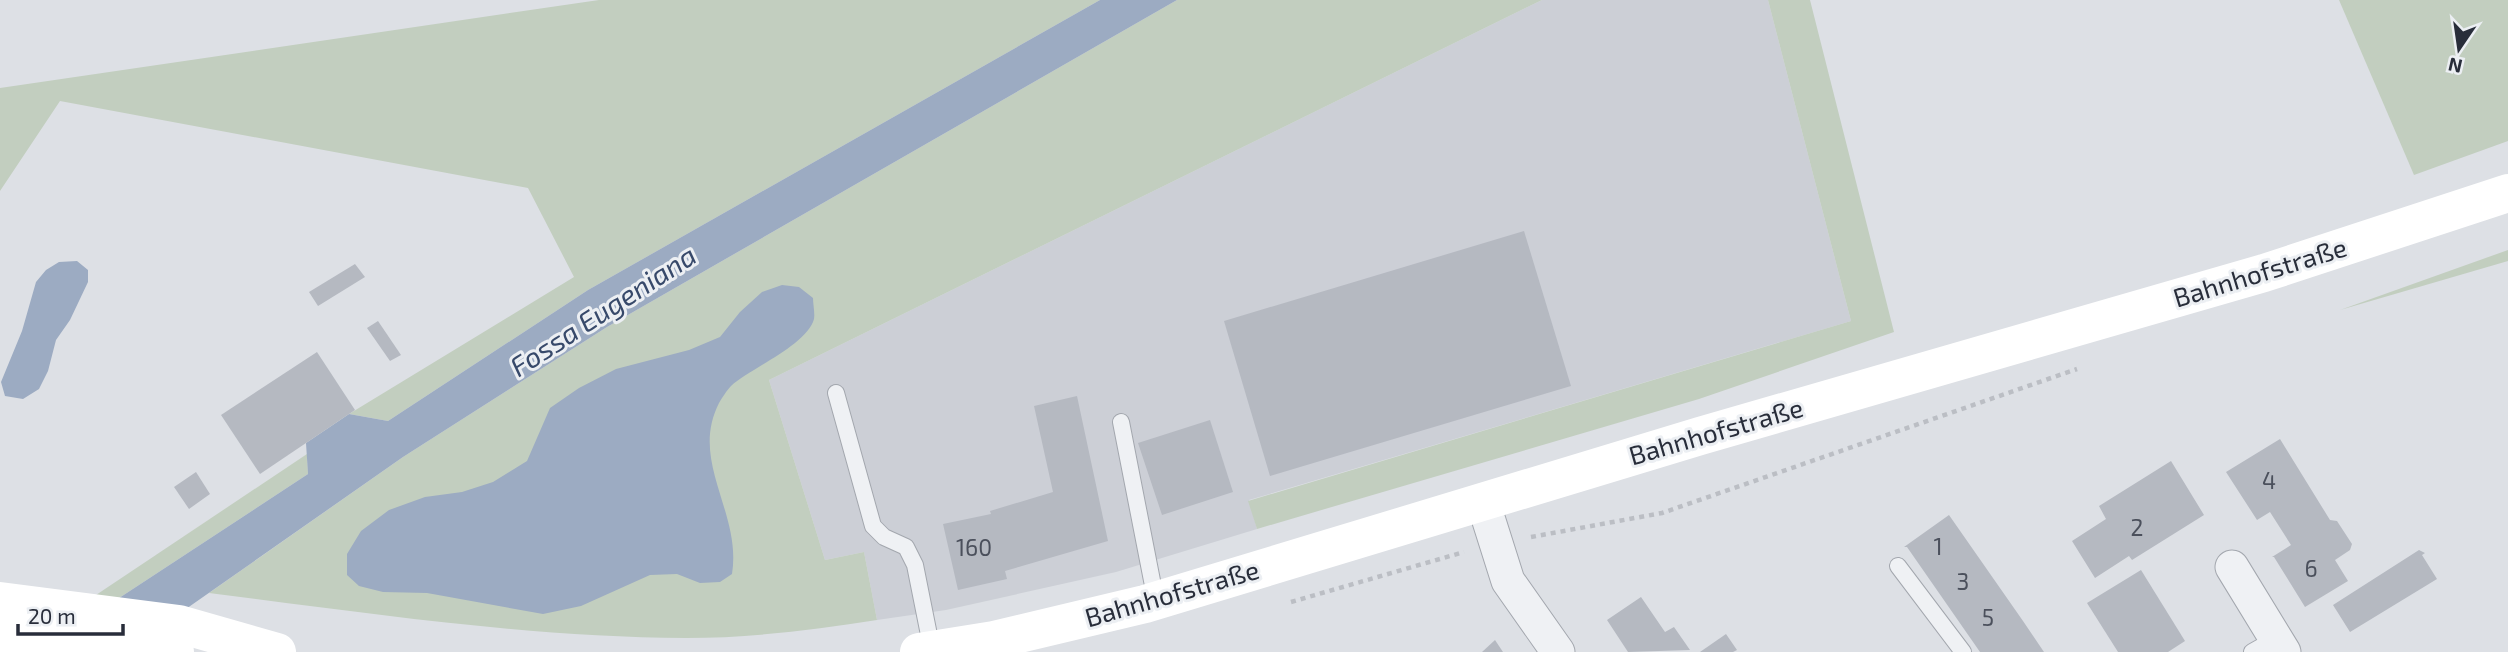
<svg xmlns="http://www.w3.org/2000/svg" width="2508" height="652" viewBox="0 0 2508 652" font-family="'Exo 2',sans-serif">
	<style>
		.built { fill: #cccfd6 }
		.green { fill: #c2cebf }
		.water { fill: #9cabc2 }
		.building { fill: #b5b9c1 }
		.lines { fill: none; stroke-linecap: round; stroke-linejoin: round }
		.lane-casing { stroke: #a3a7ae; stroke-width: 18 }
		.street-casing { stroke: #a3a7ae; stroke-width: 35 }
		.path { stroke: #bbbec4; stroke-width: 4.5; stroke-dasharray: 5 5; stroke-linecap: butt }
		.lane { stroke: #eff1f4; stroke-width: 16 }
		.street { stroke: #eff1f4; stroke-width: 33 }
		.secondary { stroke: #fff; stroke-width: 38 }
		.labels { text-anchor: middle; stroke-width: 6; stroke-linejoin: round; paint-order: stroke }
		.number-label { font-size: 23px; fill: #4b505c }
		.street-label { font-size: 26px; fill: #282d3a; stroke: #eceff3 }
		.water-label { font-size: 28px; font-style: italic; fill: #37496a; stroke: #eceff3 }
	</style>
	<rect width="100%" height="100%" fill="#dde0e5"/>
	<polygon class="built" points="1542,0 1768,0 1851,321 1249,500 1257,529 1116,572 946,610 877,620 864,552 825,560 769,380"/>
	<g class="green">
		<polygon points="599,0 1100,0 588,290 388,421 349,414 574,277 528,188 60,101 0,191 0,88"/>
		<path d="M1177 0H1542L769 380 825 560 864 552 877 620C815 630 749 638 686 638 526 637 368 613 209 593L403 457 607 327Z"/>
		<polygon points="1768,0 1810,0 1894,332 1699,399 1257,529 1248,501 1851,321"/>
		<polygon points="2339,0 2508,0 2508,141 2414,175"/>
		<polygon points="2508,250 2508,261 2340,310"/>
		<polygon points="307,454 308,474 110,604 90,599"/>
	</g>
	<g class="water">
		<polygon points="1100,0 1177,0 607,327 403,457 183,611 110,604 308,474 306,443 349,414 388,421 588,290"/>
		<polygon points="77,261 88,270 88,282 70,320 56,340 48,371 39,389 23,399 5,396 1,382 22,331 36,282 46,270 59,262"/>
		<path d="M782 285 799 287 813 298C813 304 815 313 814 319 807 345 751 368 731 386 727 390 722 398 719 403 689 462 742 512 732 574L720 582 700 583 677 574 650 575 581 606 543 614 427 593 383 592 359 586 347 575V554L361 531 389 510 425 497 462 492 493 482 527 461 550 408 579 388 616 369 689 350 720 337 740 312 762 292Z"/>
	</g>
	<g class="building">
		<polygon points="1524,231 1571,386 1270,476 1224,321"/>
		<polygon points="355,264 365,277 318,306 309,292"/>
		<polygon points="378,321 401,355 390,361 367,328"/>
		<polygon points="317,352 355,410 260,474 221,415"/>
		<polygon points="1077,396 1108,541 1005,571 1007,579 958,590 943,524 991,514 990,511 1053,492 1034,406"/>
		<polygon points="1210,420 1233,492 1162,515 1138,443"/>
		<polygon points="2280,439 2330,520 2337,521 2352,544 2350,550 2335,560 2348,581 2305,607 2274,557 2272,557 2291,545 2270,512 2257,520 2226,472"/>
		<polygon points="2171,461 2204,515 2132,560 2129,556 2095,578 2072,541 2106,519 2099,506"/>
		<polygon points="196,472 210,494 189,509 174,487"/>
		<polygon points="1949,515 2023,621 2044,652 1980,652 1907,547 1904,547"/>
		<polygon points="2419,550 2425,553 2422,555 2437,579 2350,632 2333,605"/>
		<polygon points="2141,570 2185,641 2168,652 2118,652 2087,603"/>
		<polygon points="1641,597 1665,632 1674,627 1690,650 1628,652 1607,620"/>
		<polygon points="1726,634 1737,650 1733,652 1700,652"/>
		<polygon points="1495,640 1503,652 1482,652"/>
	</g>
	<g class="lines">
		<defs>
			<g id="lane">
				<polyline points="836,393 873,526 884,537 906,547 915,565 932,650"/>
				<polyline points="1121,422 1156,601"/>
				<polyline points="1898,566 1963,652"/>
				<polyline points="2252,652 2275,639"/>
			</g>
			<g id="street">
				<polyline points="1483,502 1508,581 1558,652"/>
				<polyline points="2232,567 2284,652"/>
			</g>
		</defs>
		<use href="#lane" class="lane-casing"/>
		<use href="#street" class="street-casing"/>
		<g class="path">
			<polyline points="1531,537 1662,513 2077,369"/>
			<polyline points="1291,602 1464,552"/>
		</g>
		<use href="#lane" class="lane"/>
		<use href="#street" class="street"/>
		<g class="secondary">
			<polyline points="0,601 179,624 277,652"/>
			<polyline points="0,634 175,652"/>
			<polyline points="919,652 994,640 1145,604 1700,436 2264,273 2508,193"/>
		</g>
	</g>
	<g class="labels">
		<g class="number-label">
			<text x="2269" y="489">4</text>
			<text x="2137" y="536">2</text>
			<text x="1938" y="555">1</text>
			<text x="974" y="556">160</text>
			<text x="2311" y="577">6</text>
			<text x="1963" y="590">3</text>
			<text x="1988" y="626">5</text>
		</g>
		<g class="street-label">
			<text transform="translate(2260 273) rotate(-17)" y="9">Bahnhofstraße</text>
			<text transform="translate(1716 432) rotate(-16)" y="9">Bahnhofstraße</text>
			<text transform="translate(1172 594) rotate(-16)" y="9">Bahnhofstraße</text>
		</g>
		<g class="water-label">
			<text transform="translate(603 311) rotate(-33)" y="10">Fossa Eugeniana</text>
		</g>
	</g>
	<g transform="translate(2459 49) rotate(193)" stroke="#eceff3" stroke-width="5" paint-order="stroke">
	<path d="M0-5L12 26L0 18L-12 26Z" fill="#282d3a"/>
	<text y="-10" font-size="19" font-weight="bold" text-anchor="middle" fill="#282d3a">N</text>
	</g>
	<path d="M18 624v10h105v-10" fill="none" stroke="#282d3a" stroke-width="3.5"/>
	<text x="28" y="624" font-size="21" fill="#282d3a" stroke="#eceff3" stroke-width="5" paint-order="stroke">20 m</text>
</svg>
